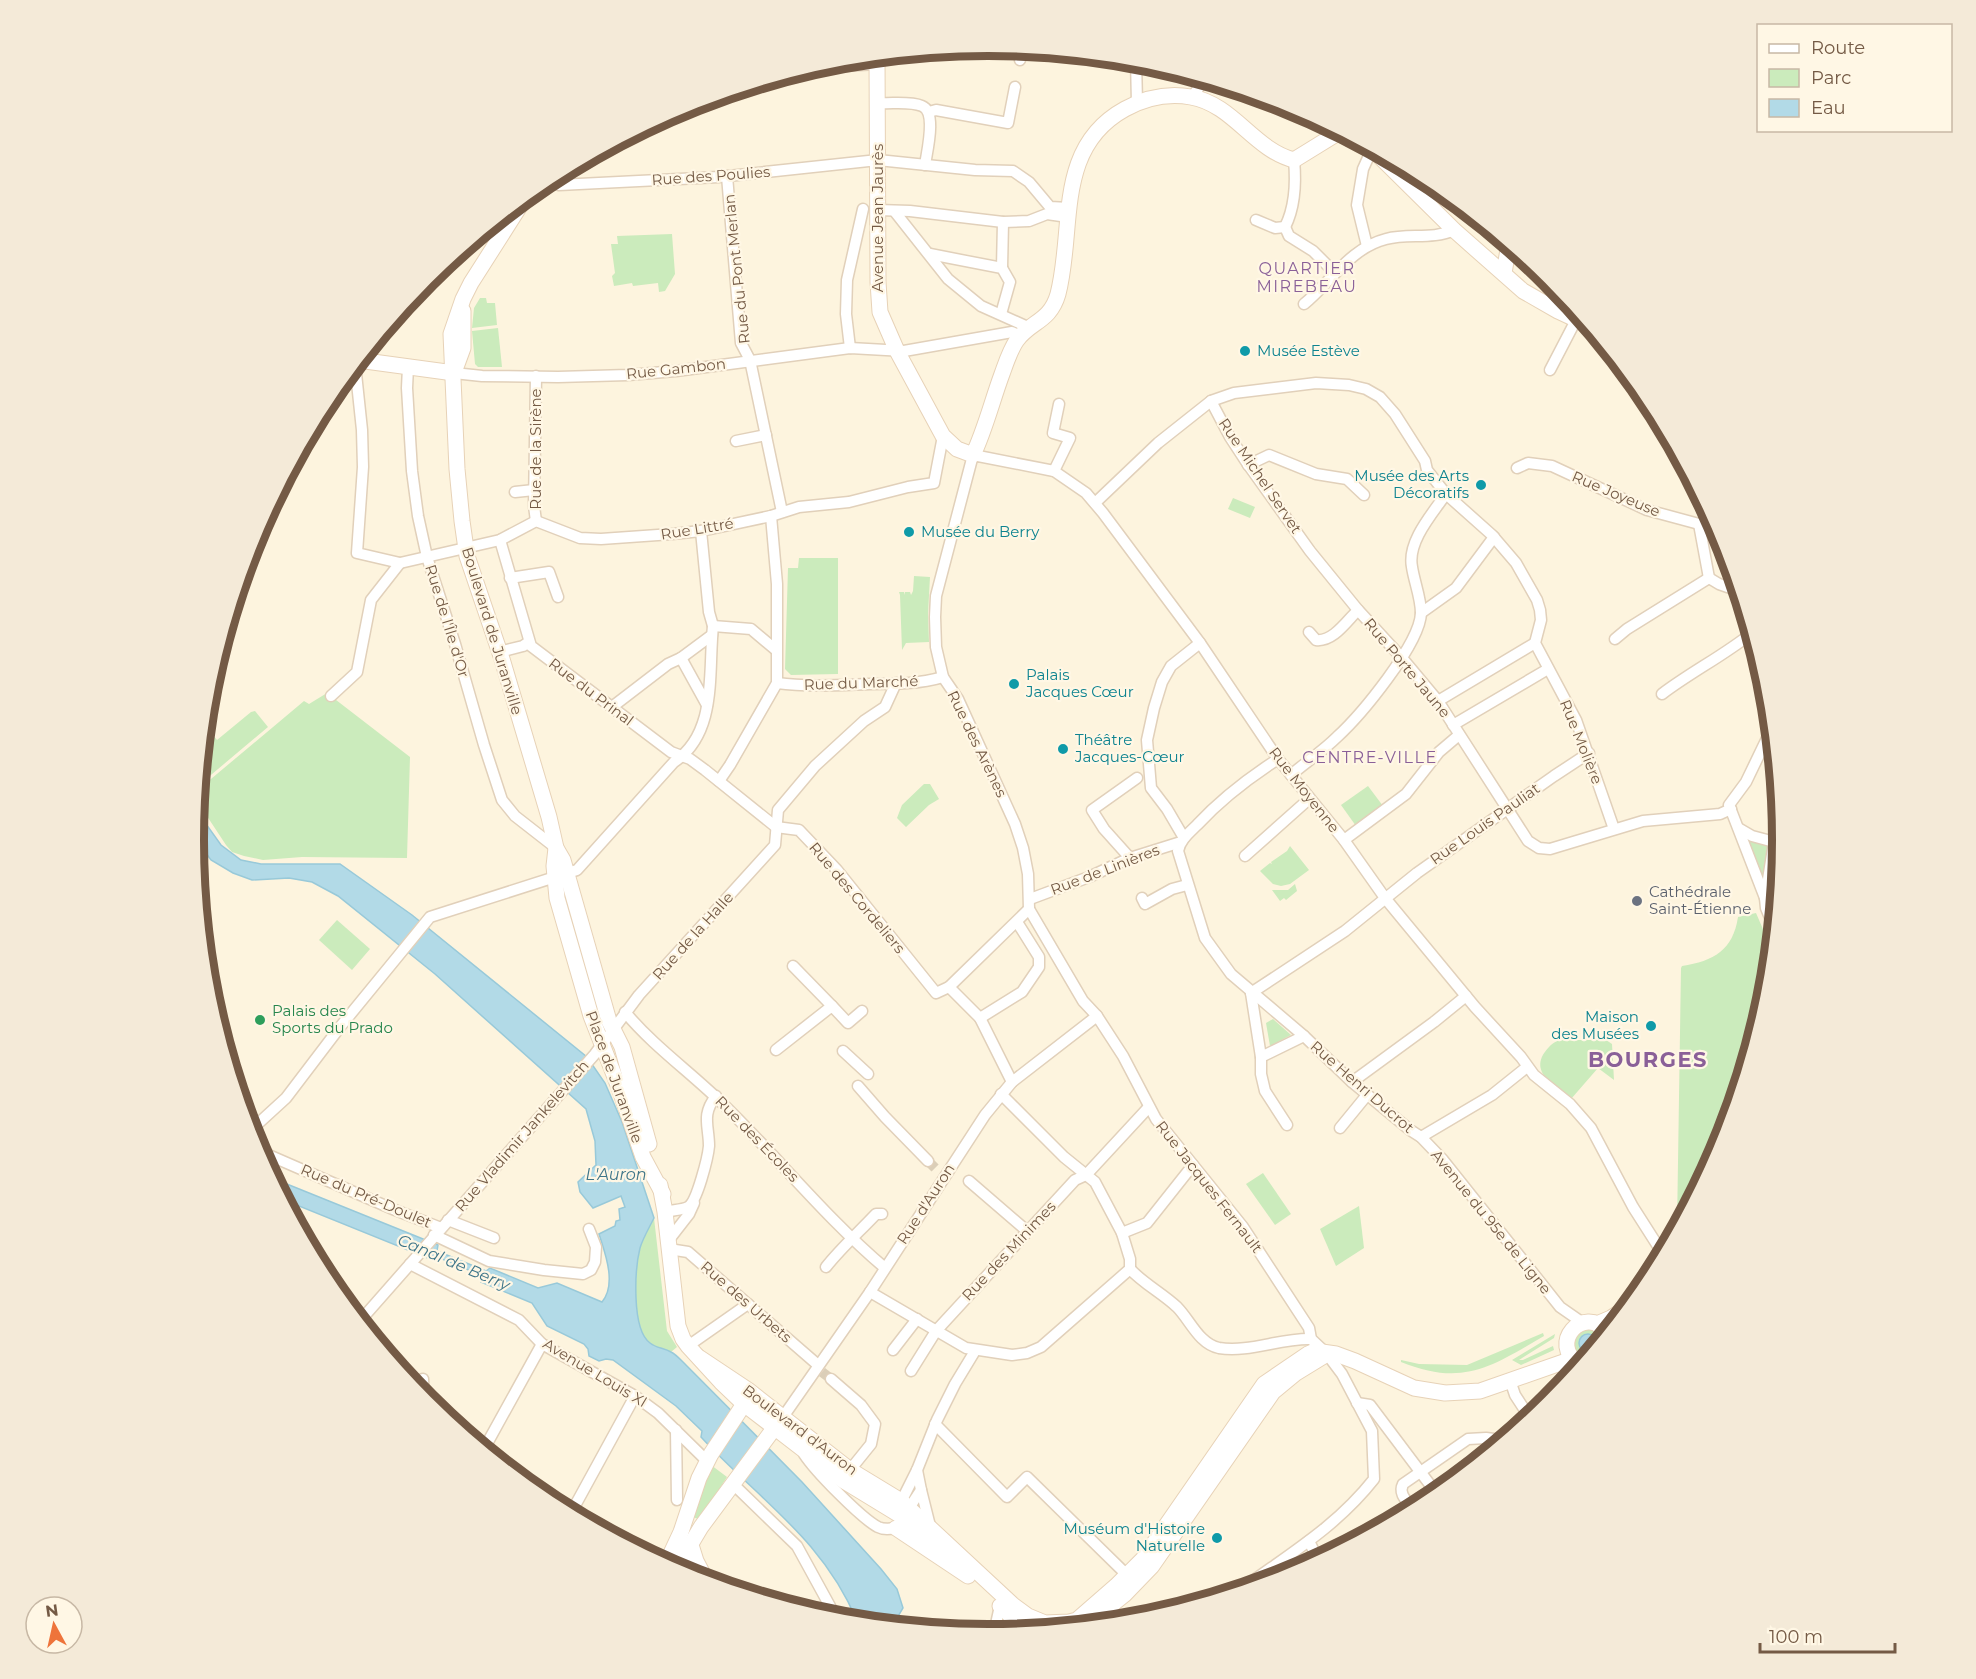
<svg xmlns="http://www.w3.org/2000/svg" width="1976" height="1679" viewBox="0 0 1976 1679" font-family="Montserrat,sans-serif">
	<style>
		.green { fill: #cbebbc }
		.water { fill: #b2dae7; stroke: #98c9d9; stroke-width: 1.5 }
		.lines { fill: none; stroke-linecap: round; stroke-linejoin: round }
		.street-tunnel { stroke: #dbceb8; stroke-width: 10; stroke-dasharray: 10 5; stroke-linecap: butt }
		.street-casing { stroke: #e1d0ba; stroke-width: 13 }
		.secondary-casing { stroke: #e7d2b7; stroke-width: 17 }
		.street { stroke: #fff; stroke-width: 10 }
		.secondary { stroke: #fff; stroke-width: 15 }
		.culture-dot { fill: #0f9aa8; stroke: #fff7e5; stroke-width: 2 }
		.worship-dot { fill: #6b7280; stroke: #fff7e5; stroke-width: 2 }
		.leisure-dot { fill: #2e9e5b; stroke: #fff7e5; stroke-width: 2 }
		.labels { text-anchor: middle; stroke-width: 4.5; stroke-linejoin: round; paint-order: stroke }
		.street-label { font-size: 15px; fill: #745a45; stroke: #fff7e5 }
		.culture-label { font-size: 15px; fill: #0d838f; stroke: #fff7e5; text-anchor: start }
		.worship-label { font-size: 15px; fill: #5b616d; stroke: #fff7e5; text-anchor: start }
		.leisure-label { font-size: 15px; fill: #27864d; stroke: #fff7e5; text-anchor: start }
		.neighbourhood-label { font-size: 16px; letter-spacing: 1.5px; fill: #8a6098; stroke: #fff7e5 }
		.water-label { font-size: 16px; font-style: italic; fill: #3e7589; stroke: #fff7e5 }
		.district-label { font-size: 21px; font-weight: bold; letter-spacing: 1.5px; fill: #8a6098; stroke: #fff7e5 }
		.rim { fill: none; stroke: #745a45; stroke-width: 8 }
	</style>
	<rect width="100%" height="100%" fill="#fdf4de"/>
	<g class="green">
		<polygon points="672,234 675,274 665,291 659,292 658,283 633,286 632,283 614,286 612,276 615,273 611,244 618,244 617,236"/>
		<polygon points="480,298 486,298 487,303 495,303 497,325 472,328 474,308"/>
		<polygon points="498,328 502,367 478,367 475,364 472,331"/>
		<polygon points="1233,498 1255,507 1250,518 1228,509"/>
		<polygon points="799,558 838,558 838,674 791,675 785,669 788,568 798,568"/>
		<polygon points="914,576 930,577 928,614 929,642 906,643 902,650 900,595 899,592 904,592 905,595 905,592 910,592 911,595 913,591"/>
		<polygon points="327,693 410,757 407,858 302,857 263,860 244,856 232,852 226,845 197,801 199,789 304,701 309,704"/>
		<polygon points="255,711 268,727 199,785 205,725 217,740 251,712"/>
		<polygon points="924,784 930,784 939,799 929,805 906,827 897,818 902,805"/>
		<polygon points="1368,786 1383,806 1356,826 1341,805"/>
		<polygon points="1747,837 1770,844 1765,874 1760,875"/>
		<polygon points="1290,846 1309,870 1290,884 1281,886 1273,884 1260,871 1270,863 1272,864 1271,862 1287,851"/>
		<polygon points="1295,884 1297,891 1286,900 1284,898 1280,901 1272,890 1288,890"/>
		<path d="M1756 913 1772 950 1767 995 1722 1144 1677 1227 1681 968 1682 966C1714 961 1733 950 1738 917Z"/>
		<polygon points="337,920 370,949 352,970 319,940"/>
		<polygon points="1273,1019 1291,1035 1270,1046 1266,1023"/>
		<path d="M1568 1033 1574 1034 1573 1040H1606L1612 1044 1614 1080 1598 1068 1571 1099C1554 1085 1526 1071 1549 1047 1554 1041 1562 1040 1568 1033Z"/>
		<polygon points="1263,1173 1291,1214 1275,1225 1246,1184"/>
		<polygon points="1359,1206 1364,1248 1336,1266 1320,1229"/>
		<path d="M654 1218 667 1331 677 1347 671 1352C664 1350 655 1348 649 1343 631 1329 635 1268 640 1248 643 1237 649 1228 654 1218Z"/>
		<path d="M1593 1329 1603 1337 1598 1342 1592 1334 1581 1337 1579 1344 1580 1348 1590 1353 1585 1358C1577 1354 1567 1341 1578 1332 1581 1330 1589 1329 1593 1329Z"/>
		<path d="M1543 1333 1544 1336C1491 1367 1463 1387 1401 1362V1360L1419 1364 1467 1365Z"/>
		<polygon points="1555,1334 1554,1338 1519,1360 1523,1360 1553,1346 1554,1350 1521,1365 1512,1360"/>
		<polygon points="711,1465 727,1477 703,1515 698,1519 693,1517"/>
	</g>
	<g class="water">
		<path d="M197 806 201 817 221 845 241 860 261 864H340L412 915 587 1057 605 1083 622 1122 654 1218C649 1228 643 1238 640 1248 635 1268 631 1329 650 1343 656 1348 664 1348 671 1352 675 1354 679 1358 682 1361L802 1482 881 1569 897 1589 903 1608 893 1625 857 1621C823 1539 758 1499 701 1437L702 1431 676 1406 613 1360 606 1359 599 1361 589 1356 588 1349 584 1344 547 1326 532 1303 481 1282 483 1276 435 1256 430 1259 284 1200 272 1178 438 1245 437 1251 486 1271 490 1268 538 1288 557 1283 602 1302C617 1284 605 1253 599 1234L615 1226 616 1221 620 1220 619 1209 625 1207 621 1196 593 1208 580 1192 578 1182 596 1165 595 1141 586 1109 435 974 338 896 312 882 289 878 252 880 233 873 211 860 194 837Z"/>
		<circle cx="1588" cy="1343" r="9"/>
	</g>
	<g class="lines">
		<g class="street-tunnel">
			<polyline points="928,1161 938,1171"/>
			<polyline points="822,1372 831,1379"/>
		</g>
		<defs>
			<g id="street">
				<polyline points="1020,60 1022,48"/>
				<polyline points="1136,60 1137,103"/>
				<polyline points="808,68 877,64"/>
				<polyline points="1192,97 1205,79"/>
				<path d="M879 103C892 104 910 101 922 106 937 112 927 151 925 165"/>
				<polyline points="929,112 936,110 1008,123 1015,87"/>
				<polyline points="727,176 741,343 750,360 782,512"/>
				<polyline points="545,181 559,185 719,177 878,160 975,170 1013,171 1029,182 1050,207 1069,208"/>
				<polyline points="878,210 910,211 1003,222 1029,221 1047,214 1068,217"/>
				<polyline points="895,212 948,279 981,306 1030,328"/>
				<polyline points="1256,220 1275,228 1285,227"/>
				<polyline points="1285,227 1289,236 1313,251 1335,273"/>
				<path d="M1285 227C1295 207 1296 181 1294 160"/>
				<polyline points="1367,246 1357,205 1363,169 1372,149"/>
				<polyline points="930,254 1002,268 1010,282 1001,314"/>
				<polyline points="1002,268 1003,222"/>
				<path d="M1304 304C1331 282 1350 248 1386 239 1409 233 1432 240 1454 230"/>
				<polyline points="1558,311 1562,293"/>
				<polyline points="850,348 846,314 847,280 863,209"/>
				<polyline points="355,364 362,430 363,467 357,553 400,563 500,540 536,521 580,538 601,539 672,534 701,531 771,516 799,507 849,502 908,487 934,483 943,436"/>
				<polyline points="408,367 407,388 412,471 418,516 427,557 455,644 484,745 502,800 515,816 556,848"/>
				<polyline points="1550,370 1576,320"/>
				<polyline points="454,373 482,376 558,377 628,375 676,371 850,348 904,351 1012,332 1021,336"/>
				<polyline points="536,376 534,506 536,521"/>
				<polyline points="1211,401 1230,437 1247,463 1310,551 1358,610 1402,658 1438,701 1528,841 1539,848 1550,849 1643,821 1720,814 1731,809"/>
				<polyline points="736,441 766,435"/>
				<polyline points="1248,465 1269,455 1316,474 1347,479 1364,495"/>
				<polyline points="1517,468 1528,463 1552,466 1647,510 1699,524 1715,522"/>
				<polyline points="1054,471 1070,438 1053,433 1059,404"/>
				<polyline points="515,492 534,490"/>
				<polyline points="1095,503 1158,443 1211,401 1234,393 1316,383 1349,385 1366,389 1380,397 1395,414 1425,461 1427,470 1446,494 1492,535 1516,563 1537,600 1540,610 1541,620 1535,643 1576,720 1614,829"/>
				<polyline points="1699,524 1709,578"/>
				<polyline points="500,540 531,646 671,752 690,759 705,770 776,827 799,830 837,870 936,993 949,987 1029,909"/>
				<polyline points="510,578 549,572 558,597"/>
				<polyline points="1709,578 1719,584 1739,591"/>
				<polyline points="1421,613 1456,588 1494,537"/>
				<polyline points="713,626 751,629 776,650"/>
				<path d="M1309 632 1316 640C1333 642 1346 622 1358 610"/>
				<polyline points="1615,639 1627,629 1709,578"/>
				<polyline points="499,652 523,646 529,642"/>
				<polyline points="681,658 707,705"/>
				<path d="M777 683C808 687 839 685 870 684 894 684 920 684 943 677"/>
				<path d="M1662 694C1691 672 1723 656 1752 633"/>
				<polyline points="331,696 357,672 371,600 400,563"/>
				<polyline points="1438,701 1535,643"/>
				<polyline points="612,707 668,664 681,658 712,635"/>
				<polyline points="1453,725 1548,669"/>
				<path d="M1278 759C1247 779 1222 798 1197 825 1189 833 1180 840 1178 851L1205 938 1231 974 1304 1036 1352 1082 1410 1130 1421 1137 1443 1160 1560 1307 1583 1323"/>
				<path d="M1291 775C1306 762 1323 751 1337 737 1361 715 1420 644 1421 613 1421 598 1414 581 1412 567 1407 542 1432 514 1446 494"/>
				<polyline points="719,781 730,765 777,683 777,584 771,516"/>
				<polyline points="1740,829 1752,836 1782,844"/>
				<polyline points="1184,838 1167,809 1151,788 1147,740 1154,708 1162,682 1171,666 1200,643"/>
				<polyline points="1344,840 1406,794 1439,752 1459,735"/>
				<polyline points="1774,842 1765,898 1766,908 1774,927"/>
				<polyline points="1245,856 1309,799"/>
				<polyline points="1130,858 1104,829 1092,810 1137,778"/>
				<polyline points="1142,898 1145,904 1172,889 1187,885"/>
				<polyline points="1765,898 1729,805 1746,782 1772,728"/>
				<polyline points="1030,899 1089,877 1130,858 1181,842"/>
				<polyline points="793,966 832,1006"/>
				<polyline points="949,987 980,1018 1012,1082"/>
				<polyline points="1251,993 1345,931 1417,873 1554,776 1589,753"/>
				<polyline points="1251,993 1261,1057 1261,1074 1265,1091 1287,1125"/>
				<path d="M625 1012C654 1047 693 1074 725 1106 779 1159 827 1219 885 1268"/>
				<polyline points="980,1018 1022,992 1039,967 1039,957 1017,922"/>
				<polyline points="776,1050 832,1006 848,1023 862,1011"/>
				<polyline points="843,1051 868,1074"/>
				<polyline points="1261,1057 1304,1036"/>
				<polyline points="1352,1082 1434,1022 1466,996"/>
				<polyline points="858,1086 885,1117 928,1161"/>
				<polyline points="1340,1128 1367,1095"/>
				<path d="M251 1130 286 1098 340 1027 430 917 577 870 674 762C718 733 708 672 713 626L709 612 701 531"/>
				<polyline points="1421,1137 1492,1095 1527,1067"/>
				<polyline points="257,1150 395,1210 441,1228"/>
				<polyline points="969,1181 1027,1231"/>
				<path d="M665 1212C672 1210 682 1210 688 1207 697 1202 708 1157 709 1146 709 1126 701 1115 716 1096"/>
				<polyline points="448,1220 494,1238"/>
				<polyline points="1122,1233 1147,1223 1193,1165"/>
				<polyline points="434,1235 489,1261 544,1270 583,1274 591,1270 595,1262 596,1247 589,1229"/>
				<polyline points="668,1241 689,1214 694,1203"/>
				<polyline points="669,1249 688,1252 818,1365"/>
				<polyline points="410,1264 519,1320 542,1344 635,1396 658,1413 707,1461"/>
				<path d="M826 1267C841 1248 859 1232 876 1214H882"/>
				<path d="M1130 1269C1144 1284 1162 1293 1177 1307 1190 1320 1199 1344 1219 1348 1249 1353 1280 1338 1311 1339"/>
				<polyline points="870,1292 966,1348 1012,1355 1027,1353 1041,1347 1130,1269 1130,1259 1122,1233 1095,1182 1064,1157 1001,1094"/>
				<polyline points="360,1321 595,1054 639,995 775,845 778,810 815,766 864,721 885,707 896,683"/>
				<polyline points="688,1346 748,1304"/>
				<polyline points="893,1350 917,1319"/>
				<polyline points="911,1371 936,1331 1075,1180 1086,1175 1148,1108"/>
				<polyline points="831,1379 861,1405 875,1424 871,1444 850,1470"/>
				<polyline points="1510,1380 1515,1395 1530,1418"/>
				<polyline points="411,1383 423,1379 424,1399"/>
				<polyline points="1357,1403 1370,1405 1437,1494"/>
				<polyline points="783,1417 870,1292 985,1115 1012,1082 1097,1016"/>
				<polyline points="935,1424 1007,1497 1027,1477 1127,1575"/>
				<polyline points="676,1430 677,1500"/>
				<polyline points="484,1449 542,1344"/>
				<path d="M804 1454C815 1471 861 1518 878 1527 884 1530 890 1529 896 1528L921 1490 917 1470"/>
				<polyline points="733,1484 797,1546 837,1619"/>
				<polyline points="921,1490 930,1526"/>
				<polyline points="899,1506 917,1470 937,1420 955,1384 975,1351"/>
				<path d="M1413 1509C1407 1501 1398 1494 1403 1484L1468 1439 1486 1438 1502 1440"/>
				<polyline points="571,1513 635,1396"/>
				<polyline points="1309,1541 1318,1560"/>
				<path d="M1243 1588C1291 1553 1337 1526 1374 1479L1372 1431 1342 1374 1327 1354 1311 1339 1309 1328 1243 1227 1156 1119 1123 1056 1097 1016 1083 1001 1029 909 1028 874 1023 848 1015 824 958 699 943 677 936 647 935 617 936 596 973 455 1054 471 1086 493 1103 513 1200 643 1278 759 1344 840 1385 898 1475 1007 1521 1057 1534 1075 1570 1104 1591 1128 1633 1207 1663 1254"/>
				<polyline points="994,1633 1000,1606"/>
			</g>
			<g id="secondary">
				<path d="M877 56 878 282 880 312 897 351 943 436 957 449 973 455C985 430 992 401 1002 374 1006 363 1010 350 1017 340 1031 321 1050 322 1058 294 1075 228 1054 148 1125 109 1145 98 1168 93 1191 97 1233 104 1254 150 1294 160L1341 131"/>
				<polyline points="1370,147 1454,230 1523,291 1558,311 1588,325"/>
				<polyline points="527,195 471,283 463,299 451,334 457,469 462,521 467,556 502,659 549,817 556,848 554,866 557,898 591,1016 620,1090 643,1157 663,1194"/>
				<polyline points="1504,273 1509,244"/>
				<polyline points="358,360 454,373"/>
				<polyline points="456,367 463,348 463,311"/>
				<polyline points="556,848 563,860 609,1021 622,1047 649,1144"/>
				<polyline points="660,1185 665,1212 678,1326 683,1339 688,1346 721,1382 744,1404 844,1481 903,1517 946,1555"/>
				<polyline points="1597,1324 1611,1318 1628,1307"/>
				<polyline points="700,1358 748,1390 850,1470 901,1501 1013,1605 1028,1616 1045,1623 1069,1622 1077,1620 1116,1586 1143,1559 1264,1384 1308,1354 1315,1351 1336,1354 1355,1361 1414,1388 1445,1393 1480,1391 1572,1359"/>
				<path d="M1579 1364C1548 1344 1583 1304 1607 1331"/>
				<polyline points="896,1528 968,1576"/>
				<polyline points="691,1545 696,1561 706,1580"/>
				<polyline points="666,1564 681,1532 699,1478 711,1454 744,1404"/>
				<polyline points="676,1569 701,1527 781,1419"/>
				<polyline points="1000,1606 1022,1626 1029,1630"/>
				<polyline points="1088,1624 1124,1595 1152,1566 1273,1392 1296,1373 1327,1354"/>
			</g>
		</defs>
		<use href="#street" class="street-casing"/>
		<use href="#secondary" class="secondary-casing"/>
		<use href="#street" class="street"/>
		<use href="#secondary" class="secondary"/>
	</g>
	<g class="culture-dot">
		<circle cx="1245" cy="351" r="6"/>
		<circle cx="1481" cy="485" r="6"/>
		<circle cx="909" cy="532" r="6"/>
		<circle cx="1014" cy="684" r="6"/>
		<circle cx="1063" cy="749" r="6"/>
		<circle cx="1651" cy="1026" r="6"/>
		<circle cx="1217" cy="1538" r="6"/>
	</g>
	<circle class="worship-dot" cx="1637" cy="901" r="6"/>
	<circle class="leisure-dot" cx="260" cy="1020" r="6"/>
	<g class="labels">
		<g class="street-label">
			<text transform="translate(711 176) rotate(-4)" y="5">Rue des Poulies</text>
			<text transform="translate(878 218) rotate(-90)" y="5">Avenue Jean Jaurès</text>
			<text transform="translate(737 269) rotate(-96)" y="5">Rue du Pont Merlan</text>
			<text transform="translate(676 369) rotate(-6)" y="5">Rue Gambon</text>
			<text transform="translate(536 449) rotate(-90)" y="5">Rue de la Sirène</text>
			<text transform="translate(1260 476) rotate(56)" y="5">Rue Michel Servet</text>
			<text transform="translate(1616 494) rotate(23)" y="5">Rue Joyeuse</text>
			<text transform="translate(697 529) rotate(-9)" y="5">Rue Littré</text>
			<text transform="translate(447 621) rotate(73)" y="5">Rue de l'Île d'Or</text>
			<text transform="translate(492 631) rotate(73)" y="5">Boulevard de Juranville</text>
			<text transform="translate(1407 668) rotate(50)" y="5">Rue Porte Jaune</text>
			<text transform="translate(861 683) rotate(-2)" y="5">Rue du Marché</text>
			<text transform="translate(591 692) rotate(37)" y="5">Rue du Prinal</text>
			<text transform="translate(1581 742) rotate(68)" y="5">Rue Molière</text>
			<text transform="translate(977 744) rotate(64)" y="5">Rue des Arènes</text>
			<text transform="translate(1304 790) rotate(52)" y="5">Rue Moyenne</text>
			<text transform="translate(1485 824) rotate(-35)" y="5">Rue Louis Pauliat</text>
			<text transform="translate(1105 870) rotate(-21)" y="5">Rue de Linières</text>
			<text transform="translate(857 898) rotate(50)" y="5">Rue des Cordeliers</text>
			<text transform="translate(693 936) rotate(-48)" y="5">Rue de la Halle</text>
			<text transform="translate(614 1077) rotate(70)" y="5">Place de Juranville</text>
			<text transform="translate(1362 1087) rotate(41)" y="5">Rue Henri Ducrot</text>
			<text transform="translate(522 1136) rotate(-49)" y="5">Rue Vladimir Jankelevitch</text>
			<text transform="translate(757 1139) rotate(46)" y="5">Rue des Écoles</text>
			<text transform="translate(1209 1187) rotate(52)" y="5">Rue Jacques Fernault</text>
			<text transform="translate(366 1196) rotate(23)" y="5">Rue du Pré-Doulet</text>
			<text transform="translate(926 1204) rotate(-57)" y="5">Rue d'Auron</text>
			<text transform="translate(1491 1222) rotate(51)" y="5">Avenue du 95e de Ligne</text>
			<text transform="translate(1009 1251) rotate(-47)" y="5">Rue des Minimes</text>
			<text transform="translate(746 1302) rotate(41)" y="5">Rue des Urbets</text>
			<text transform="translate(595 1373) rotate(31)" y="5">Avenue Louis XI</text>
			<text transform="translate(800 1430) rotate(37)" y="5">Boulevard d'Auron</text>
		</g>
		<g class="culture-label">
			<text x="1257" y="356">Musée Estève</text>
			<text x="1469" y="481" text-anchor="end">Musée des Arts<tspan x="1469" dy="17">Décoratifs</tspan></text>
			<text x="921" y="537">Musée du Berry</text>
			<text x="1026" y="680">Palais<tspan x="1026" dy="17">Jacques Cœur</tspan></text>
			<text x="1075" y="745">Théâtre<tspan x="1075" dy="17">Jacques-Cœur</tspan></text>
			<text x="1639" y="1022" text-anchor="end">Maison<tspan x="1639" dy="17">des Musées</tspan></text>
			<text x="1205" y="1534" text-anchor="end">Muséum d'Histoire<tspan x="1205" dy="17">Naturelle</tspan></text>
		</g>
		<g class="worship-label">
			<text x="1649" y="897">Cathédrale<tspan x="1649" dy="17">Saint-Étienne</tspan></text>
		</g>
		<g class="leisure-label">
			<text x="272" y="1016">Palais des<tspan x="272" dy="17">Sports du Prado</tspan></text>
		</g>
		<g class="neighbourhood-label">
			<text x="1307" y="274">QUARTIER<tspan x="1307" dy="18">MIREBEAU</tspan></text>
			<text x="1370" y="763">CENTRE-VILLE</text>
		</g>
		<g class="water-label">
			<text x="616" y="1180">L'Auron</text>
			<text transform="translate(454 1262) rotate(23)" y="6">Canal de Berry</text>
		</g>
		<g class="district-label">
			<text x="1648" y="1067">BOURGES</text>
		</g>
	</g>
	<path d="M0 0H1976V1679H0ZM204 840a784 784 0 1 1 1568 0a784 784 0 1 1-1568 0Z" fill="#f4ead8" fill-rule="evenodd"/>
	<path class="rim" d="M204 840a784 784 0 1 1 1568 0a784 784 0 1 1-1568 0Z"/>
	<rect x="1757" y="24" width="195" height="108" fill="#fff7e5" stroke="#c7b8a5" stroke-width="1.5"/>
	<rect x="1769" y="44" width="30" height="9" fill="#ffffff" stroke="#c7b8a5" stroke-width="1.5"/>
	<text x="1811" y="54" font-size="18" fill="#745a45">Route</text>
	<rect x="1769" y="69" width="30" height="18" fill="#cbebbc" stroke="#c7b8a5" stroke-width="1.5"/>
	<text x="1811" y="84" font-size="18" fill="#745a45">Parc</text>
	<rect x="1769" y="99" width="30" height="18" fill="#b2dae7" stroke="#c7b8a5" stroke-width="1.5"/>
	<text x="1811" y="114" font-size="18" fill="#745a45">Eau</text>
	<g transform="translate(54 1625) rotate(352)"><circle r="28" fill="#fff7e5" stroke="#c7b8a5" stroke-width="1.5"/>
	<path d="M0-4.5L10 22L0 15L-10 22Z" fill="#ee743b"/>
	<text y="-9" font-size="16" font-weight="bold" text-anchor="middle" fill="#745a45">N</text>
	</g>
	<path d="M1760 1643v9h135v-9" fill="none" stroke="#745a45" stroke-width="3"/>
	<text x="1769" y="1643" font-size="18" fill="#745a45" stroke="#fff7e5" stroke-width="4.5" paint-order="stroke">100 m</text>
</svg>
